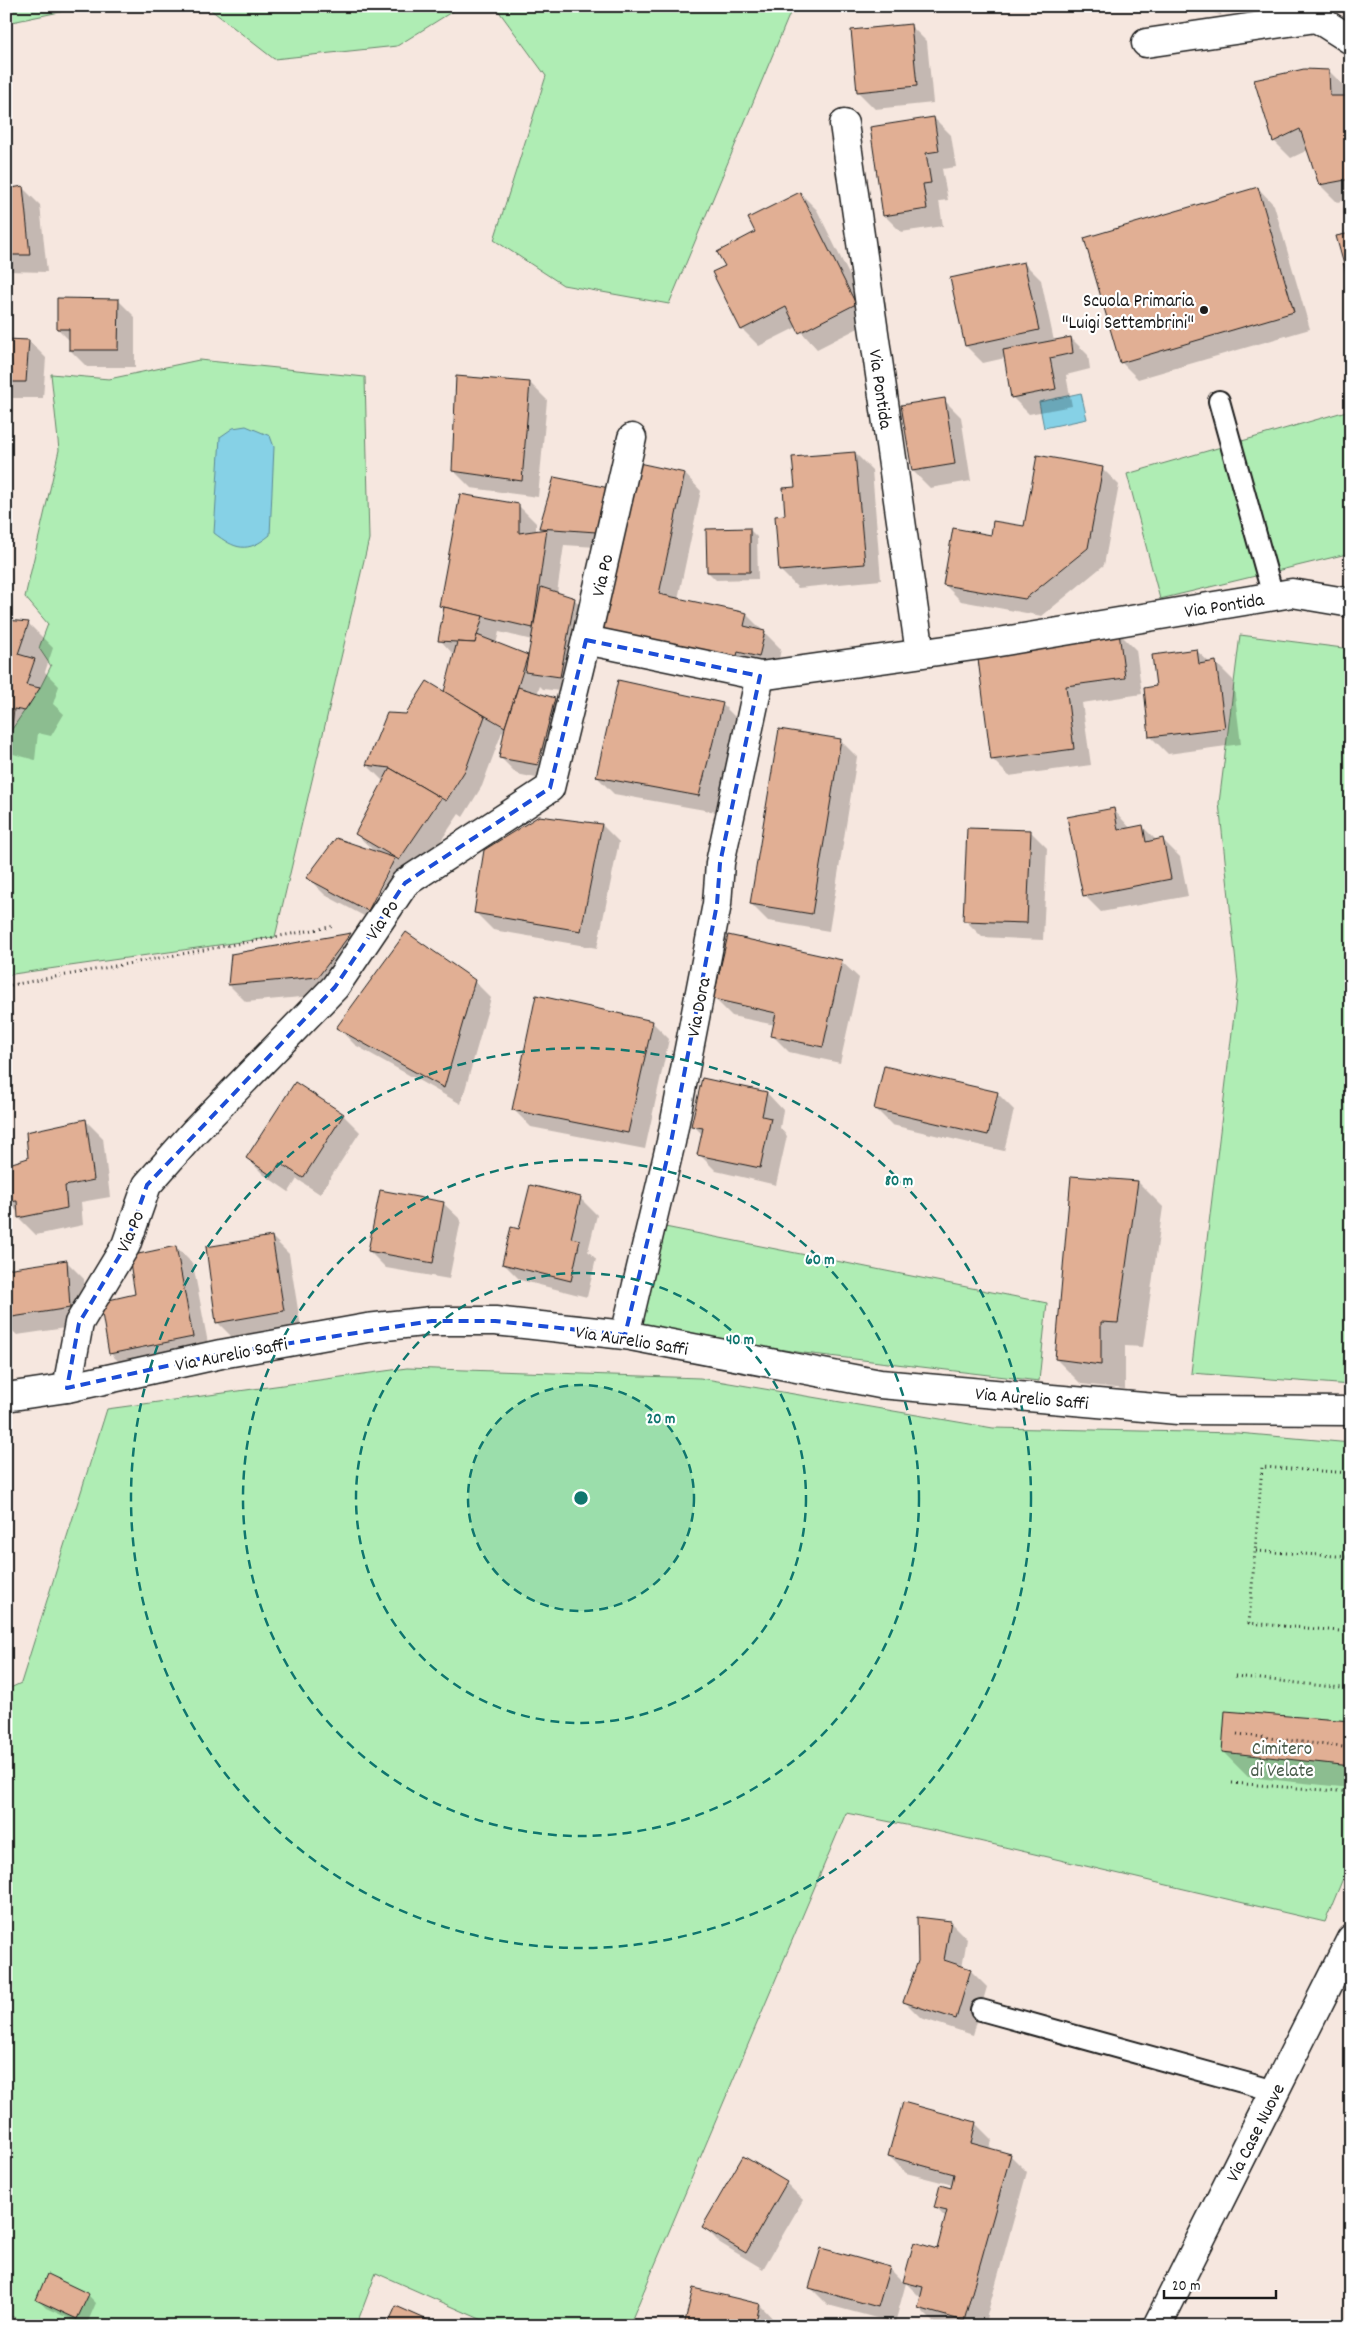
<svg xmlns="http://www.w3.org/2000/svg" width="1357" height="2332" viewBox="0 0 1357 2332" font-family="Dekko,sans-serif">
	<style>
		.green { fill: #afedb4; stroke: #668468 }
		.water { fill: #86d1e6; stroke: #5c8995 }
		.shadow { fill: #0003; fill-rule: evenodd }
		.building { fill: #e1af94; stroke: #1c1c1c }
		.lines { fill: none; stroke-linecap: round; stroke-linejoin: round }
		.service-casing { stroke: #1c1c1c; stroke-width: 24 }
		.minor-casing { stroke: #1c1c1c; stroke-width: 31 }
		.path { stroke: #1c1c1c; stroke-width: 3; stroke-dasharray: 1 4; stroke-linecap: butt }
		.service { stroke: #fff; stroke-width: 20 }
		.minor { stroke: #fff; stroke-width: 28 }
		.marked { fill: none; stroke: #1d4ed8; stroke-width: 4; stroke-dasharray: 10 6; stroke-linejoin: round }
		.ring { fill: none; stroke: #0f766e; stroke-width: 2.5; stroke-dasharray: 9 6 }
		.poi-dot { fill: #1c1c1c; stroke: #fff; stroke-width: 2 }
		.labels { text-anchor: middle; stroke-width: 4.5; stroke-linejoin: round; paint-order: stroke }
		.poi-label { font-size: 19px; fill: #1c1c1c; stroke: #fff; text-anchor: end }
		.street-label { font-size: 19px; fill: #1c1c1c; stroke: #fff }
		.park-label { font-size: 19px; fill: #485b4a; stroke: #fff }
		.centre { fill: #0f766e; stroke: #fff; stroke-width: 2.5 }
		.ring-label { font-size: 15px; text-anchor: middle; font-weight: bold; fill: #0f766e; stroke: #fff; stroke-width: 4.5; stroke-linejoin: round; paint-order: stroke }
	</style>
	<rect width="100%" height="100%" fill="#f6e7df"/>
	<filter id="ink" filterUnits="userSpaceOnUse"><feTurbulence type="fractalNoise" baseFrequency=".02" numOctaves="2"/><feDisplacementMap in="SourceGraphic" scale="10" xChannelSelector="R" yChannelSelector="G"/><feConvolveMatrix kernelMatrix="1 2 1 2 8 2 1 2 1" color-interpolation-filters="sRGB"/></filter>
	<g filter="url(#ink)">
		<g class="green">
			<polygon points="6,6 88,6 12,22 6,29"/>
			<polygon points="206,6 461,6 397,46 274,59"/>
			<polygon points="495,6 793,6 669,304 563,285 494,240 546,76"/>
			<polygon points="199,360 365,377 369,539 275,937 6,975 6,738 40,688 51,666 39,648 48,624 25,597 59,450 51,374 109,379"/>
			<polygon points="1350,410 1351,553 1160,599 1127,474"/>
			<polygon points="1240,635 1351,649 1351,1385 1191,1373 1238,982 1219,803"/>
			<polygon points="665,1227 1047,1303 1039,1381 804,1353 638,1327"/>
			<polygon points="407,1368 700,1378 993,1428 1238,1433 1351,1443 1351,1859 1325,1922 936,1831 846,1813 629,2326 496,2326 376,2273 356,2326 34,2326 6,2314 6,1690 21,1683 107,1409"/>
		</g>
		<g class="water">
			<polygon points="1081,393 1087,419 1044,428 1039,402"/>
			<path d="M246 426 270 436 274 447 270 535C247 554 235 549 214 533L220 437 233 428Z"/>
		</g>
		<g class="shadow">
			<polygon points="1199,6 1223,6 1221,15 1203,10"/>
			<polygon points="910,25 927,42 933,103 875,109 858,92"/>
			<polygon points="1329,71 1346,88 1346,97 1351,97 1351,199 1337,202 1320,185 1308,150 1291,158 1274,141"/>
			<polygon points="934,118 951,135 956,167 942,169 948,200 939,201 943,226 901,232 884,215"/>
			<polygon points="23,188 40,205 47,272 6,271 6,190"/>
			<polygon points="1258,188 1274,205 1310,329 1138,379 1121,362"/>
			<polygon points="800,193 817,210 872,321 817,349 797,327 759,346 742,329 726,267 757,233"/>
			<polygon points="1024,263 1041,280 1054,341 1071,338 1088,355 1090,369 1066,375 1072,406 1029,414 1012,397 1005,358 983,363 966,346 951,279"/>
			<polygon points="6,285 10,298 6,298"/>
			<polygon points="118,300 135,317 135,367 87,367 70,350 70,341 58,329"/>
			<polygon points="6,340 29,341 46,358 43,398 6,398"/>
			<polygon points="530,383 547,400 538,497 471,488 454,471"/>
			<polygon points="944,400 961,417 971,481 930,488 913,471 903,406"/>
			<polygon points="855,453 872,470 881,580 798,588 781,571 787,516 796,488"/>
			<polygon points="1102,468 1119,485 1104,565 1042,616 961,601 944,584 992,536 1025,528"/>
			<polygon points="685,474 701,491 678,599 746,614 781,649 776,673 616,645 599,628"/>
			<path d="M608 489 613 548 564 545 557 593 574 599 591 616 577 693 543 689 540 686 537 694 554 699 571 716 555 782 517 774 500 757 505 734 502 732 482 786 463 817 459 814 417 876 366 917 392 866H390L364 916 325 895 308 878 374 851 356 834 384 782 367 765 407 716 445 694 455 656 440 640 444 610 440 606 519 506 536 523V532L544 530 540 527ZM499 632 532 640 529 657 496 644Z"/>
			<polygon points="749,529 757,537 758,579 716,580 708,572"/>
			<polygon points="6,621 28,623 53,648 45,672 59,686 53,704 64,714 51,736 38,733 35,760 6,752"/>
			<polygon points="1119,633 1136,650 1142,694 1082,703 1091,765 1009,776 993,760"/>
			<polygon points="1197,651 1210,663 1216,663 1233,680 1241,744 1168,754 1151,737 1157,687"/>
			<polygon points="722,704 739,721 716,812 614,794 597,777"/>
			<polygon points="840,740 857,757 829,931 768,921 751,904"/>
			<polygon points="1113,809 1131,829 1142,826 1157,841 1163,840 1180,857 1188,896 1101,912 1084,895"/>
			<polygon points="602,825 619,842 597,948 493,930 476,913"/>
			<polygon points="1030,831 1047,848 1043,940 982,937 965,920"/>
			<polygon points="351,934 367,951 335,994 246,1002 229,985 232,955"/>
			<polygon points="729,936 842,962 859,978 840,1063 789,1052 772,1035 775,1025 732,1016 715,999"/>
			<polygon points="474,981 491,998 461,1104 355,1045 338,1028"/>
			<polygon points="652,1022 669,1039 645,1149 531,1127 514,1110"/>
			<polygon points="767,1093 783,1110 780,1128 787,1136 776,1185 716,1171 699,1154 703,1135 693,1125"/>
			<polygon points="997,1093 1014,1110 1004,1151 892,1125 875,1108"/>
			<polygon points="343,1115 360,1132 320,1194 297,1179 289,1192 264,1175 247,1158"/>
			<polygon points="86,1121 103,1138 110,1197 81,1202 83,1225 36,1235 19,1218 19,1213 7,1201 29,1159"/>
			<polygon points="1138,1182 1163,1207 1143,1347 1125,1346 1125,1389 1081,1384 1056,1359"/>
			<polygon points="580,1198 597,1215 588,1251 596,1259 587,1297 520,1280 503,1263 520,1230"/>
			<polygon points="444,1204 461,1220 449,1279 386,1268 369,1251"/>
			<polygon points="272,1237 289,1254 301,1328 234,1339 217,1322"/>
			<polygon points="176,1247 193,1264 210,1354 127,1370 110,1353 136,1295"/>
			<polygon points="67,1262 84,1279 86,1325 17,1335 6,1325 6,1270"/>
			<polygon points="1351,1722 1351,1788 1248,1777 1223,1752"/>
			<polygon points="950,1922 967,1939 962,1968 970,1970 987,1987 973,2035 921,2018 904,2001"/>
			<polygon points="975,2123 992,2140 990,2149 1010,2155 1027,2172 984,2326 936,2325 919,2308 922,2299 906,2283 895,2323 828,2305 811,2288 889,2268 904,2283 915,2244 938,2250 946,2218 935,2207 952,2189 953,2185 906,2173 889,2156"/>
			<polygon points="786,2183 803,2200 763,2269 720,2243 703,2226"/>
			<polygon points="88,2295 96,2303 86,2326 46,2308 38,2300"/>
			<polygon points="760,2305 776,2322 776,2326 756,2326 759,2316 756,2316"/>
			<polygon points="1031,2323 1043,2326 1031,2326"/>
		</g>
		<g class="building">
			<polygon points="911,24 917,86 857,92 851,30"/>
			<polygon points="1304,69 1329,70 1330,96 1351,96 1351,179 1319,185 1300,129 1273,142 1254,80"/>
			<polygon points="934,117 939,151 926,153 931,183 923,184 927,209 883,216 870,127"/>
			<polygon points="23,186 30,255 6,255 6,189"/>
			<polygon points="1258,187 1294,312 1120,363 1084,238"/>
			<polygon points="800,192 856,304 799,333 786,307 741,330 712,272 725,266 717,252 755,232 748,218"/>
			<polygon points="1351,233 1351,290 1336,236"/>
			<polygon points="1024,262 1039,330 965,346 950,278"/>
			<polygon points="57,298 119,299 118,350 69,350 69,329 57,329"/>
			<polygon points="1071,337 1073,353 1050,358 1056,389 1011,398 1003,350"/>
			<polygon points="6,339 29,340 26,382 6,382"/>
			<polygon points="456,376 530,382 522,481 452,471"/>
			<polygon points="945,398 955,464 912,471 901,405"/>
			<polygon points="855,452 865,564 779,571 775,516 785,515 783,488 795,487 792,457"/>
			<polygon points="1037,455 1103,467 1088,548 1025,599 943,585 953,528 991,535 993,521 1024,526"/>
			<polygon points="634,462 685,473 659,594 747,613 744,626 765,631 759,657 738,652 736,659 597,628"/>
			<polygon points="554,477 609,488 596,532 539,528"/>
			<polygon points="460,494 519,504 519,533 547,529 533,628 439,606"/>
			<polygon points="750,528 750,572 707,572 706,529"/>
			<polygon points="541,587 575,598 560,677 525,672"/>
			<polygon points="444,607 483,616 475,643 438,641"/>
			<polygon points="6,620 29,622 18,654 35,659 26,685 40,688 25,711 14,709 11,736 6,735"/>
			<polygon points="1119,632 1125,678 1066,686 1074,749 991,760 977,651"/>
			<polygon points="477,635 528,655 505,727 444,692 457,642 475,643"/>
			<polygon points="1197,649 1199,664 1216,661 1225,728 1149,737 1144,688 1156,686 1152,655"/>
			<polygon points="618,680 723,703 699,796 596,777"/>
			<polygon points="427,681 485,716 466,769 446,801 390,768 366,765 387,713 406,714"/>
			<polygon points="518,687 555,698 538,765 499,758 505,727"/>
			<polygon points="779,729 841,739 812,914 750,904"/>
			<polygon points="390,768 441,798 399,860 355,834"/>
			<polygon points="1114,808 1118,830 1143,825 1146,842 1163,838 1171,879 1083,896 1067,817"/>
			<polygon points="539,816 602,824 581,931 474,913 484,850"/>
			<polygon points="967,828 1031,830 1027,923 963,921"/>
			<polygon points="336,838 395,858 368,911 306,878"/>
			<polygon points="406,932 475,980 444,1088 336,1028"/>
			<polygon points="351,933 318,977 228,985 231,954"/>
			<polygon points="728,935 842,960 823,1047 771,1036 776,1013 713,999"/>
			<polygon points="536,995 653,1021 628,1133 512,1110"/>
			<polygon points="884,1066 998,1092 988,1135 874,1109"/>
			<polygon points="702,1078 767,1092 762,1116 771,1118 760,1168 697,1155 703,1128 691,1126"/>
			<polygon points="295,1082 344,1114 303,1178 280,1163 272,1176 246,1158"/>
			<polygon points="86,1119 94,1180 65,1186 67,1208 18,1218 17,1201 6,1202 6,1165 28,1158 26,1132"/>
			<polygon points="1071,1176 1138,1181 1118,1323 1101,1322 1101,1365 1055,1359"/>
			<polygon points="530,1185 581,1197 571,1238 580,1240 571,1281 502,1264 511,1227 519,1229"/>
			<polygon points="380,1190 444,1202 433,1263 368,1251"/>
			<polygon points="272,1236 284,1311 216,1323 206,1247"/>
			<polygon points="176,1246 193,1337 109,1354 100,1302 135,1294 129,1256"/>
			<polygon points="67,1260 70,1308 6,1318 6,1269"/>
			<polygon points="1225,1711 1351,1721 1351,1766 1222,1752"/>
			<polygon points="917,1917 951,1921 944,1960 971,1969 956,2019 903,2002 918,1961"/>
			<polygon points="903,2102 976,2122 971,2143 1011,2154 964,2321 918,2308 923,2287 903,2282 914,2242 937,2249 947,2211 934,2208 940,2185 951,2188 954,2174 888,2156"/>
			<polygon points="743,2156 787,2182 746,2253 702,2227"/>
			<polygon points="821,2248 890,2267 878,2307 809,2288"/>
			<polygon points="47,2274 89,2294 77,2319 36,2300"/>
			<polygon points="693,2288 760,2304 755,2326 684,2326"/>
			<polygon points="396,2306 441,2326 387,2326"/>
		</g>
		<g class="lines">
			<defs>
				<g id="service">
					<polyline points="1219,401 1273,596"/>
					<polyline points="981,2010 1275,2091"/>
				</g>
				<g id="minor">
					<polyline points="1299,7 1351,40"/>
					<polyline points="1146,43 1316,18"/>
					<polyline points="844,124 920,653"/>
					<polyline points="586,640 760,676 981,645 1292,593 1351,603"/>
					<polyline points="625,1335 671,1142 717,904 720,863 760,676"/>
					<polyline points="67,1388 79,1323 126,1245 147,1185 194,1132 335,987 405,883 550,788 586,640 632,438"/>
					<polyline points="6,1397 67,1388 221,1354 367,1328 432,1321 495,1321 625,1335 880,1384 1178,1410 1351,1411"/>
					<polyline points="1157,2326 1351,1939"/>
				</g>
			</defs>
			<use href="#service" class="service-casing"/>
			<use href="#minor" class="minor-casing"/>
			<g class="path">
				<polyline points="6,986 335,926"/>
				<polyline points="1351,1473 1262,1467 1249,1623 1351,1632"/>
				<polyline points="1256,1551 1351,1557"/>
				<polyline points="1235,1676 1351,1689"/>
				<polyline points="1237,1734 1351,1748"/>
				<polyline points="1232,1783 1351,1792"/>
			</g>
			<use href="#service" class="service"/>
			<use href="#minor" class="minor"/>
		</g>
	</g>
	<path class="marked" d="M586 640 760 676 720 863 717 904 671 1142 625 1335 495 1321H432L221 1354 67 1388 79 1323 126 1245 147 1185 335 987 405 883 550 788Z"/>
	<circle cx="581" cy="1498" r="113" fill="#0f766e" fill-opacity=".12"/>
	<g class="ring">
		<circle cx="581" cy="1498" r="113"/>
		<circle cx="581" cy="1498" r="225"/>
		<circle cx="581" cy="1498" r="338"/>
		<circle cx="581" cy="1498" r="450"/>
	</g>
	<circle class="poi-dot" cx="1204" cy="310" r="5"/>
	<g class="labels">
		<g class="poi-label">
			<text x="1194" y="306">Scuola Primaria<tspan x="1194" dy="22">"Luigi Settembrini"</tspan></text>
		</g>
		<g class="street-label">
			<text transform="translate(882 389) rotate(82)" y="7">Via Pontida</text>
			<text transform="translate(601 575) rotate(-77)" y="7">Via Po</text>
			<text transform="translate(1224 604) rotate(-9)" y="7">Via Pontida</text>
			<text transform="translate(381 919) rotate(-56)" y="7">Via Po</text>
			<text transform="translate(697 1007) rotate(-79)" y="7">Via Dora</text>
			<text transform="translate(129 1231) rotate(-67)" y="7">Via Po</text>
			<text transform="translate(632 1339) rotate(9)" y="7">Via Aurelio Saffi</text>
			<text transform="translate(231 1353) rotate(-11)" y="7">Via Aurelio Saffi</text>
			<text transform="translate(1032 1397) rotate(5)" y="7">Via Aurelio Saffi</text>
			<text transform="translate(1254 2132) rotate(-63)" y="7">Via Case Nuove</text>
		</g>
		<g class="park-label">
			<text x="1282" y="1754">Cimitero<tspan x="1282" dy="22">di Velate</tspan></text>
		</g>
	</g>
	<circle cx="581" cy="1498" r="8" class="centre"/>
	<g class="ring-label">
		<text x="899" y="1185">80 m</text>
		<text x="820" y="1264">60 m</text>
		<text x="740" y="1344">40 m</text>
		<text x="661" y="1423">20 m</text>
	</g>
	<rect width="1357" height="2332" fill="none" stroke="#fff" stroke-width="25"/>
	<rect x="12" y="12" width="1332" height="2307" fill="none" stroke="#1c1c1c" stroke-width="2" filter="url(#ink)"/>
	<path d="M1164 2290v8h112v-8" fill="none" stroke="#1c1c1c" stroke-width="2.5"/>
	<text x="1172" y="2290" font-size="15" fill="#1c1c1c" stroke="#ffffff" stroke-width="4" paint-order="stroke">20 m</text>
</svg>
